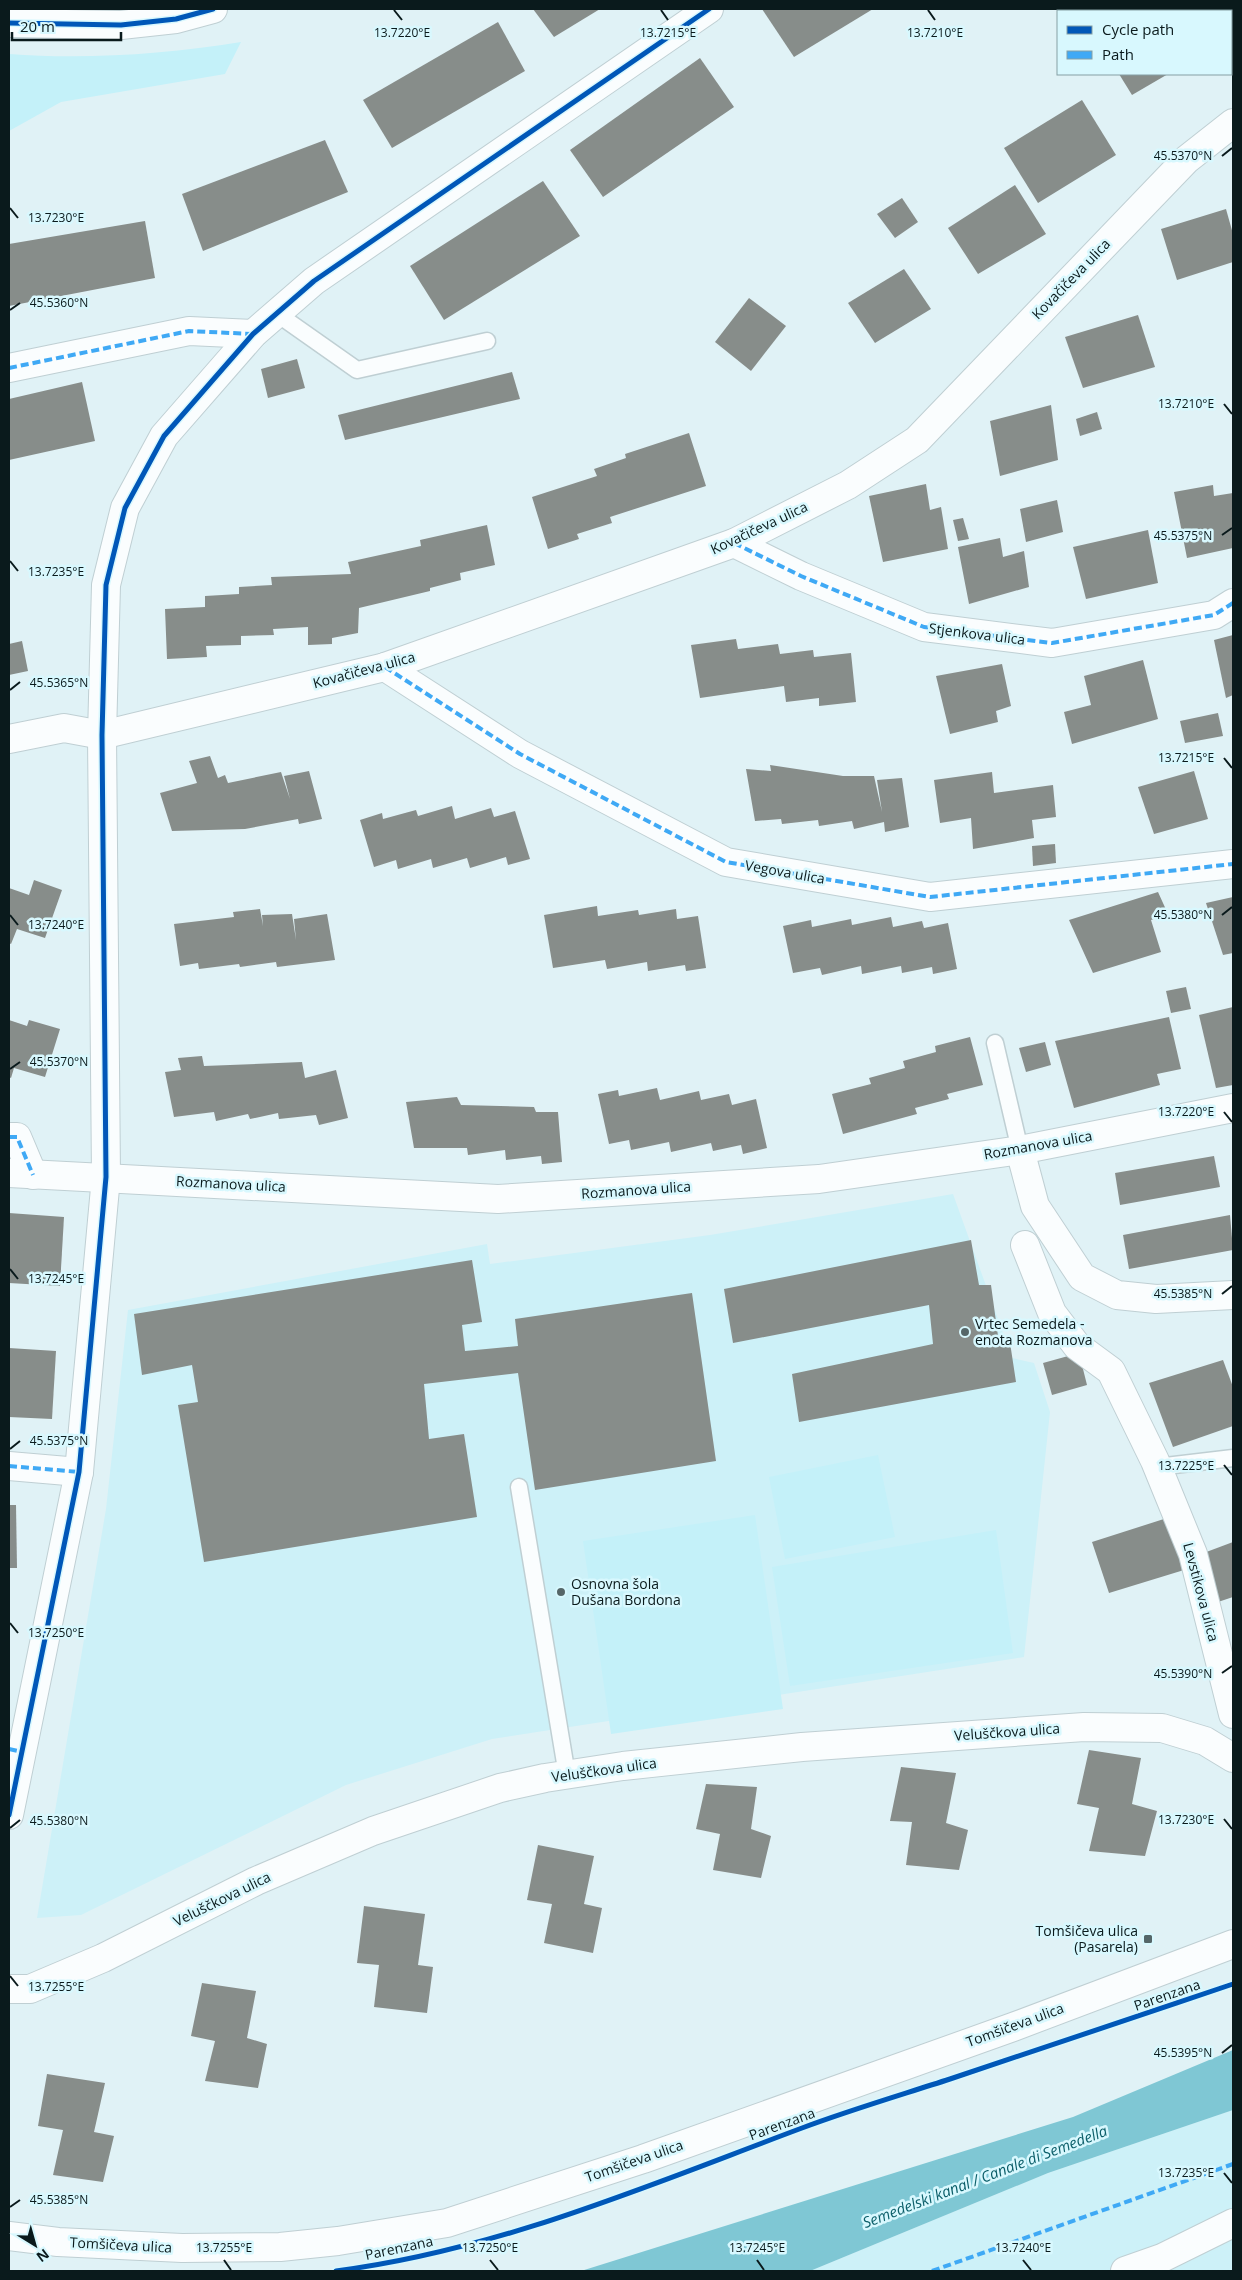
<svg xmlns="http://www.w3.org/2000/svg" width="1242" height="2280" viewBox="0 0 1242 2280" font-family="'Open Sans',sans-serif">
	<style>
		.built { fill: #cdf1f8 }
		.green { fill: #c4f1f9 }
		.water { fill: #7fc7d4 }
		.building { fill: #878d8a }
		.lines { fill: none; stroke-linecap: round; stroke-linejoin: round }
		.service-casing { stroke: #bfcfd3; stroke-width: 19 }
		.minor-casing { stroke: #bfcfd3; stroke-width: 30 }
		.tertiary-casing { stroke: #bfcfd3; stroke-width: 30 }
		.service { stroke: #fafdfe; stroke-width: 16 }
		.minor { stroke: #fafdfe; stroke-width: 28 }
		.tertiary { stroke: #fafdfe; stroke-width: 28 }
		.quiet { stroke: #3fa9f5; stroke-width: 4; stroke-dasharray: 8 4; stroke-linecap: butt }
		.cycleway-casing { stroke: #d8f8fe; stroke-width: 8 }
		.cycleway { stroke: #0057b8; stroke-width: 5 }
		.ticks { fill: none; stroke: #0a1a1c; stroke-width: 2 }
		.poi-dot { fill: #556668; stroke: #d8f8fe; stroke-width: 2 }
		.labels { text-anchor: middle; stroke-width: 5; stroke-linejoin: round; paint-order: stroke }
		.street-label { font-size: 14px; fill: #0a1a1c; stroke: #d8f8fe }
		.poi-label { font-size: 14px; fill: #0a1a1c; stroke: #d8f8fe; text-anchor: start }
		.water-label { font-size: 15px; font-style: italic; fill: #0b5e69; stroke: #d8f8fe }
		.ticks-label { font-size: 12px; text-anchor: middle; fill: #0a1a1c; stroke: #d8f8fe; stroke-width: 5; stroke-linejoin: round; paint-order: stroke }
	</style>
	<rect width="100%" height="100%" fill="#e0f2f6"/>
	<g class="built">
		<polygon points="953,1194 1012,1358 1034,1363 1050,1412 1024,1657 492,1739 346,1785 81,1915 37,1918 106,1509 128,1310 487,1244 490,1264 710,1235"/>
		<polygon points="1233,2110 1233,2271 810,2271 1048,2173"/>
	</g>
	<g class="green">
		<path d="M241 42 225 74 61 102 9 131V54C86 60 165 54 241 42Z"/>
		<polygon points="878,1455 895,1537 785,1559 769,1477"/>
		<polygon points="755,1515 783,1709 611,1734 583,1541"/>
		<polygon points="996,1530 1013,1653 790,1686 772,1567"/>
	</g>
	<polygon class="water" points="1233,2050 1233,2110 1048,2173 810,2271 581,2271 1073,2117"/>
	<g class="building">
		<polygon points="533,9 600,9 554,37"/>
		<polygon points="762,9 873,9 794,57"/>
		<polygon points="498,22 525,71 392,148 363,100"/>
		<polygon points="700,58 734,107 603,197 570,150"/>
		<polygon points="1119,74 1168,74 1132,95"/>
		<polygon points="1082,100 1116,155 1038,203 1004,148"/>
		<polygon points="325,140 348,192 203,251 182,194"/>
		<polygon points="543,181 580,236 444,320 410,266"/>
		<polygon points="1015,185 1046,234 978,274 948,228"/>
		<polygon points="902,198 918,222 895,238 877,214"/>
		<polygon points="1226,209 1233,234 1233,262 1177,280 1161,229"/>
		<polygon points="145,221 155,278 9,306 9,244"/>
		<polygon points="904,269 931,309 875,343 848,303"/>
		<polygon points="749,298 786,326 751,371 715,342"/>
		<polygon points="1138,315 1155,367 1083,388 1065,337"/>
		<polygon points="297,359 305,388 268,398 261,369"/>
		<polygon points="512,372 520,399 345,440 338,415"/>
		<polygon points="82,382 95,441 9,460 9,399"/>
		<polygon points="1051,405 1058,460 1000,476 990,421"/>
		<polygon points="1097,412 1102,429 1080,436 1076,419"/>
		<polygon points="689,433 706,486 610,517 612,523 577,534 579,539 548,549 532,497 597,476 594,469 626,458 625,454"/>
		<polygon points="926,484 930,510 941,507 948,549 883,562 869,496"/>
		<polygon points="1213,485 1214,496 1233,493 1233,548 1187,558 1174,492"/>
		<polygon points="1057,500 1063,532 1026,542 1020,509"/>
		<polygon points="963,518 969,539 958,541 953,520"/>
		<polygon points="487,525 495,565 460,573 461,580 430,588 430,591 359,608 358,633 332,638 332,644 308,645 308,627 273,629 274,635 241,636 241,645 206,646 207,657 167,659 165,609 205,607 205,596 239,594 239,587 272,585 271,577 351,574 348,562 421,546 420,540"/>
		<polygon points="1148,530 1158,583 1086,599 1073,547"/>
		<polygon points="1000,538 1003,557 1024,551 1029,587 969,604 958,547"/>
		<polygon points="1233,635 1233,695 1226,698 1214,640"/>
		<polygon points="736,639 738,649 778,644 780,654 813,650 814,657 851,653 856,702 819,706 819,698 786,702 784,686 700,698 691,645"/>
		<polygon points="22,641 28,671 9,675 9,644"/>
		<polygon points="1143,660 1158,719 1072,744 1064,712 1091,705 1084,676"/>
		<polygon points="1002,664 1011,706 996,711 998,722 950,734 936,676"/>
		<polygon points="1218,713 1223,736 1185,743 1180,721"/>
		<polygon points="210,756 218,778 225,775 228,783 281,772 290,799 284,776 309,771 322,819 299,824 298,819 245,829 172,831 160,793 197,783 189,761"/>
		<polygon points="770,765 843,776 874,776 882,812 877,780 902,778 909,827 885,832 884,822 854,829 852,821 819,826 818,820 782,824 781,819 755,821 746,769 771,771"/>
		<polygon points="1194,771 1208,819 1154,834 1138,787"/>
		<polygon points="992,772 994,793 1053,785 1056,817 1032,820 1034,838 973,849 971,818 940,823 934,780"/>
		<polygon points="452,806 455,819 491,808 494,817 515,811 530,859 508,865 506,857 470,868 467,858 433,868 431,859 398,869 396,860 374,867 360,820 382,813 383,819 416,810 418,816"/>
		<polygon points="1055,844 1056,863 1033,866 1032,846"/>
		<polygon points="34,880 62,890 45,938 17,929 11,944 9,943 9,888 29,895"/>
		<polygon points="1158,892 1168,914 1151,920 1161,952 1093,973 1069,920"/>
		<polygon points="1233,897 1233,953 1223,955 1206,903"/>
		<polygon points="597,906 598,916 638,910 639,915 676,909 677,919 698,916 706,968 686,971 685,965 648,971 647,962 607,969 605,960 553,968 544,915"/>
		<polygon points="260,909 263,926 262,915 292,914 296,940 294,919 327,914 335,960 277,967 276,962 240,967 239,964 199,969 198,963 180,966 174,924 234,917 233,912"/>
		<polygon points="891,917 893,927 922,921 924,928 948,923 957,969 933,974 932,967 902,973 901,966 862,974 861,966 822,975 820,968 793,973 783,926 811,920 812,927 851,919 852,925"/>
		<polygon points="1186,987 1191,1009 1171,1013 1166,991"/>
		<polygon points="1233,1007 1233,1085 1216,1088 1199,1015"/>
		<polygon points="1169,1017 1181,1069 1157,1074 1160,1085 1074,1108 1055,1041"/>
		<polygon points="9,1020 27,1026 29,1020 60,1029 45,1077 14,1068 11,1078 9,1077"/>
		<polygon points="970,1037 983,1085 947,1094 949,1099 915,1108 917,1114 843,1134 832,1094 871,1084 869,1078 905,1068 903,1061 936,1052 935,1046"/>
		<polygon points="1045,1042 1051,1065 1026,1072 1019,1048"/>
		<polygon points="202,1056 204,1066 302,1062 305,1078 336,1070 348,1118 319,1125 316,1115 279,1119 278,1113 250,1119 248,1114 216,1121 214,1112 174,1117 165,1072 181,1070 178,1058"/>
		<polygon points="657,1088 660,1100 699,1091 701,1100 729,1094 732,1105 756,1099 767,1148 743,1154 741,1145 713,1151 711,1143 671,1152 669,1142 631,1150 629,1140 609,1144 598,1094 618,1090 619,1096"/>
		<polygon points="457,1097 461,1105 534,1107 536,1112 558,1112 562,1162 542,1164 541,1156 506,1160 505,1150 468,1155 467,1148 414,1148 406,1102"/>
		<polygon points="1214,1156 1220,1187 1120,1205 1115,1173"/>
		<polygon points="9,1213 64,1217 60,1286 9,1283"/>
		<polygon points="1230,1215 1233,1250 1129,1269 1123,1235"/>
		<polygon points="971,1240 979,1285 991,1285 998,1336 1009,1336 1016,1382 799,1422 792,1374 933,1344 929,1305 733,1343 724,1289"/>
		<polygon points="472,1260 482,1322 462,1325 465,1351 518,1346 515,1319 692,1293 716,1461 535,1490 518,1373 424,1384 429,1439 464,1434 477,1517 204,1562 178,1405 198,1402 192,1365 142,1375 134,1314"/>
		<polygon points="9,1348 56,1351 52,1419 9,1417"/>
		<polygon points="1079,1353 1087,1385 1052,1395 1043,1363"/>
		<polygon points="1223,1360 1233,1387 1233,1426 1173,1447 1149,1383"/>
		<polygon points="9,1505 16,1505 17,1568 9,1568"/>
		<polygon points="1167,1518 1184,1570 1109,1593 1092,1542"/>
		<polygon points="1233,1542 1233,1597 1218,1602 1201,1554"/>
		<polygon points="1089,1750 1141,1758 1132,1804 1157,1811 1145,1856 1089,1851 1099,1808 1077,1804"/>
		<polygon points="901,1767 956,1773 946,1823 968,1830 959,1870 906,1865 912,1822 890,1821"/>
		<polygon points="706,1784 757,1787 751,1829 771,1836 761,1878 713,1870 720,1834 696,1829"/>
		<polygon points="538,1845 594,1856 584,1904 602,1908 593,1953 544,1943 552,1904 527,1900"/>
		<polygon points="364,1906 425,1914 418,1965 433,1967 427,2013 374,2007 379,1965 357,1963"/>
		<polygon points="202,1983 256,1991 247,2038 267,2044 258,2088 205,2081 215,2041 191,2036"/>
		<polygon points="47,2074 105,2083 94,2132 114,2136 103,2182 53,2175 63,2130 38,2126"/>
	</g>
	<g class="lines">
		<defs>
			<g id="service">
				<polyline points="276,313 357,370 487,341"/>
				<polyline points="995,1043 1020,1150"/>
				<polyline points="1157,1467 1233,1458"/>
				<polyline points="519,1487 567,1775"/>
			</g>
			<g id="minor">
				<polyline points="9,368 189,331 253,334"/>
				<polyline points="734,543 801,576 924,627 1052,643 1214,615 1233,603"/>
				<polyline points="385,667 520,754 726,862 930,897 1233,864"/>
				<polyline points="9,739 64,728 102,735 385,667 734,543 848,485 917,440 1186,160 1233,123"/>
				<polyline points="9,1137 17,1137 33,1175"/>
				<polyline points="1020,1150 1035,1206 1082,1277 1117,1295 1156,1299 1233,1295"/>
				<polyline points="9,1173 498,1199 819,1179 1020,1150 1233,1108"/>
				<polyline points="1025,1245 1052,1313 1077,1346 1111,1371 1155,1461 1193,1554 1233,1714"/>
				<polyline points="9,1466 79,1472"/>
				<polyline points="9,1815 79,1472 106,1177 102,735 106,585 125,508 164,436 253,334 314,281 709,9"/>
				<polyline points="9,1989 30,1989 103,1958 256,1881 373,1831 500,1788 545,1778 623,1766 802,1747 1084,1727 1162,1728 1205,1741 1233,1758"/>
				<polyline points="1125,2271 1162,2258 1233,2223"/>
			</g>
			<g id="tertiary">
				<polyline points="9,23 121,25 176,19 213,9"/>
				<polyline points="9,2236 58,2242 182,2248 280,2247 338,2241 447,2223 643,2159 1013,2027 1233,1944"/>
			</g>
		</defs>
		<use href="#service" class="service-casing"/>
		<use href="#minor" class="minor-casing"/>
		<use href="#tertiary" class="tertiary-casing"/>
		<use href="#service" class="service"/>
		<use href="#minor" class="minor"/>
		<use href="#tertiary" class="tertiary"/>
		<g class="quiet">
			<polyline points="9,368 189,331 253,334"/>
			<polyline points="734,543 801,576 924,627 1052,643 1214,615 1233,603"/>
			<polyline points="385,667 520,754 726,862 930,897 1233,864"/>
			<polyline points="9,1137 17,1137 33,1175"/>
			<polyline points="9,1466 79,1472"/>
			<polyline points="9,1749 22,1752"/>
			<polyline points="932,2271 1233,2164"/>
		</g>
		<defs>
			<g id="cycleway">
				<polyline points="9,23 121,25 176,19 213,9"/>
				<polyline points="9,1815 79,1472 106,1177 102,735 106,585 125,508 164,436 253,334 314,281 709,9"/>
				<path d="M336 2271C499 2250 649 2185 802 2128 850 2110 901 2095 950 2079 1045 2047 1139 2016 1233 1984"/>
			</g>
		</defs>
		<use href="#cycleway" class="cycleway-casing"/>
		<use href="#cycleway" class="cycleway"/>
	</g>
	<path class="ticks" d="M394 10 402 20M661 10 668 20M928 10 935 20M1222 156 1232 148M10 208 18 218M10 310 20 303M1224 404 1232 414M1222 535 1232 528M10 561 18 571M10 690 20 682M1224 758 1232 768M10 915 18 925M1222 915 1232 907M10 1069 20 1062M1224 1112 1232 1122M10 1269 18 1279M1222 1294 1232 1286M10 1449 20 1441M1224 1465 1232 1475M10 1623 18 1633M1222 1673 1232 1666M1224 1819 1232 1829M10 1828 20 1820M10 1976 18 1986M1222 2053 1232 2045M1224 2173 1232 2183M10 2207 20 2200M224 2260 231 2270M490 2260 498 2270M757 2260 764 2270M1023 2260 1031 2270"/>
	<g class="poi-dot">
		<circle cx="965" cy="1332" r="5"/>
		<circle cx="561" cy="1592" r="5"/>
		<rect x="1143" y="1934" width="10" height="10" rx="2.5"/>
	</g>
	<g class="labels">
		<g class="street-label">
			<text transform="translate(1071 279) rotate(-46)" y="5">Kovačičeva ulica</text>
			<text transform="translate(759 528) rotate(-25)" y="5">Kovačičeva ulica</text>
			<text transform="translate(977 634) rotate(7)" y="5">Stjenkova ulica</text>
			<text transform="translate(364 670) rotate(-15)" y="5">Kovačičeva ulica</text>
			<text transform="translate(785 872) rotate(10)" y="5">Vegova ulica</text>
			<text transform="translate(1038 1145) rotate(-10)" y="5">Rozmanova ulica</text>
			<text transform="translate(231 1184) rotate(3)" y="5">Rozmanova ulica</text>
			<text transform="translate(636 1190) rotate(-4)" y="5">Rozmanova ulica</text>
			<text transform="translate(1201 1592) rotate(75)" y="5">Levstikova ulica</text>
			<text transform="translate(1007 1732) rotate(-4)" y="5">Veluščkova ulica</text>
			<text transform="translate(604 1770) rotate(-8)" y="5">Veluščkova ulica</text>
			<text transform="translate(222 1899) rotate(-26)" y="5">Veluščkova ulica</text>
			<text transform="translate(1167 1995) rotate(-19)" y="5">Parenzana</text>
			<text transform="translate(1015 2025) rotate(-20)" y="5">Tomšičeva ulica</text>
			<text transform="translate(782 2124) rotate(-20)" y="5">Parenzana</text>
			<text transform="translate(634 2161) rotate(-19)" y="5">Tomšičeva ulica</text>
			<text transform="translate(121 2245) rotate(3)" y="5">Tomšičeva ulica</text>
			<text transform="translate(399 2248) rotate(-12)" y="5">Parenzana</text>
		</g>
		<g class="poi-label">
			<text x="975" y="1329">Vrtec Semedela -<tspan x="975" dy="16">enota Rozmanova</tspan></text>
			<text x="571" y="1589">Osnovna šola<tspan x="571" dy="16">Dušana Bordona</tspan></text>
			<text x="1138" y="1936" text-anchor="end">Tomšičeva ulica<tspan x="1138" dy="16">(Pasarela)</tspan></text>
		</g>
		<g class="water-label">
			<text transform="translate(985 2177) rotate(-21)" y="5">Semedelski kanal / Canale di Semedella</text>
		</g>
	</g>
	<g class="ticks-label">
		<text x="402" y="37">13.7220°E</text>
		<text x="668" y="37">13.7215°E</text>
		<text x="935" y="37">13.7210°E</text>
		<text x="1183" y="160">45.5370°N</text>
		<text x="56" y="222">13.7230°E</text>
		<text x="59" y="307">45.5360°N</text>
		<text x="1186" y="408">13.7210°E</text>
		<text x="1183" y="540">45.5375°N</text>
		<text x="56" y="576">13.7235°E</text>
		<text x="59" y="687">45.5365°N</text>
		<text x="1186" y="762">13.7215°E</text>
		<text x="1183" y="919">45.5380°N</text>
		<text x="56" y="929">13.7240°E</text>
		<text x="59" y="1066">45.5370°N</text>
		<text x="1186" y="1116">13.7220°E</text>
		<text x="56" y="1283">13.7245°E</text>
		<text x="1183" y="1298">45.5385°N</text>
		<text x="59" y="1445">45.5375°N</text>
		<text x="1186" y="1470">13.7225°E</text>
		<text x="56" y="1637">13.7250°E</text>
		<text x="1183" y="1678">45.5390°N</text>
		<text x="1186" y="1824">13.7230°E</text>
		<text x="59" y="1825">45.5380°N</text>
		<text x="56" y="1991">13.7255°E</text>
		<text x="1183" y="2057">45.5395°N</text>
		<text x="1186" y="2177">13.7235°E</text>
		<text x="59" y="2204">45.5385°N</text>
		<text x="224" y="2252">13.7255°E</text>
		<text x="490" y="2252">13.7250°E</text>
		<text x="757" y="2252">13.7245°E</text>
		<text x="1023" y="2252">13.7240°E</text>
	</g>
	<rect width="1242" height="2280" fill="none" stroke="#0a1a1c" stroke-width="20"/>
	<rect x="1057" y="10" width="175" height="65" fill="#d8f8fe" stroke="#869fa4"/>
	<rect x="1067" y="26" width="25" height="8" fill="#0057b8" stroke="#869fa4"/>
	<text x="1102" y="35" font-size="15" fill="#0a1a1c">Cycle path</text>
	<rect x="1067" y="51" width="25" height="8" fill="#3fa9f5" stroke="#869fa4"/>
	<text x="1102" y="60" font-size="15" fill="#0a1a1c">Path</text>
	<g transform="translate(35 2245) rotate(143)" stroke="#d8f8fe" stroke-width="4" paint-order="stroke">
	<path d="M0-4L9 19L0 12L-9 19Z" fill="#0a1a1c"/>
	<text y="-8" font-size="14" font-weight="bold" text-anchor="middle" fill="#0a1a1c">N</text>
	</g>
	<path d="M12 32v8h109v-8" fill="none" stroke="#0a1a1c" stroke-width="2.5"/>
	<text x="20" y="32" font-size="15" fill="#0a1a1c" stroke="#d8f8fe" stroke-width="4" paint-order="stroke">20 m</text>
</svg>
